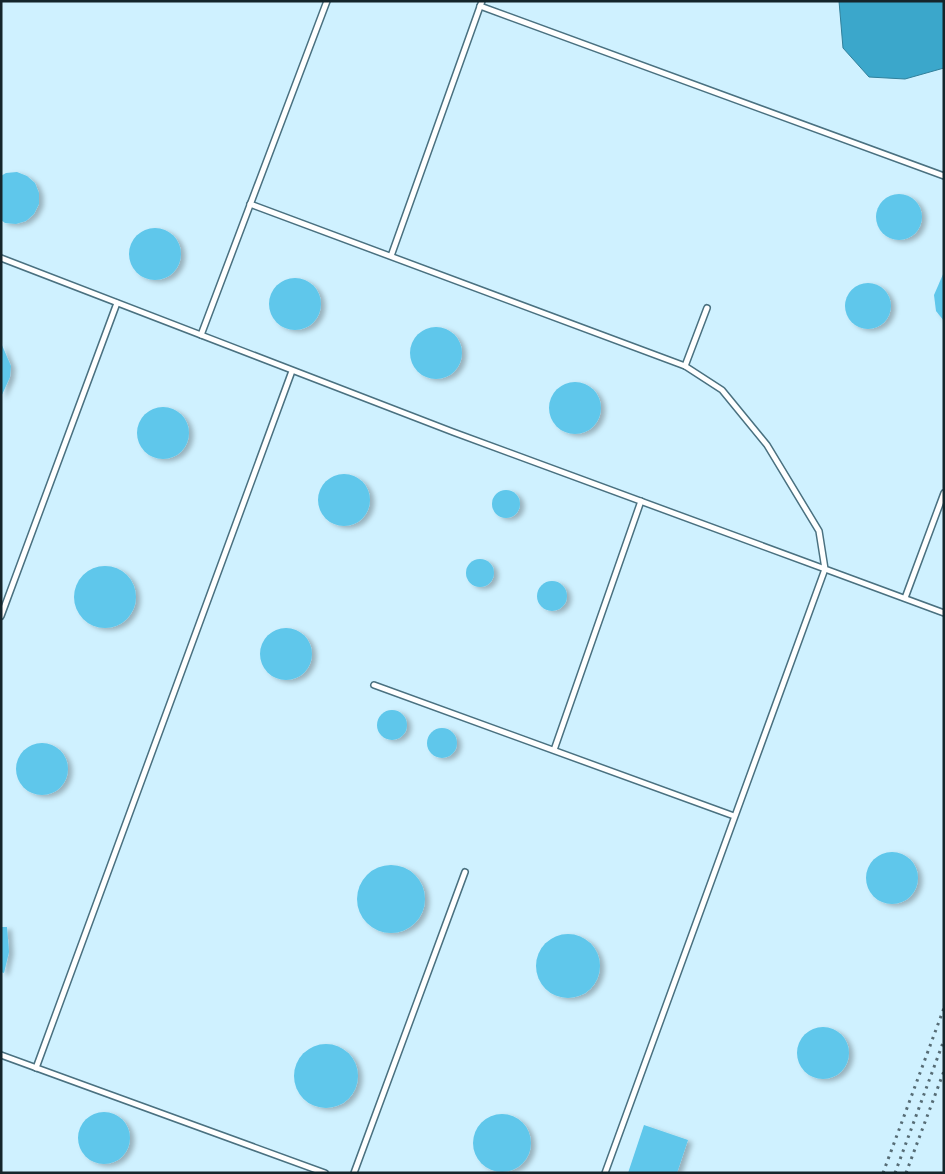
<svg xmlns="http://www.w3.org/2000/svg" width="945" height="1174" viewBox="0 0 945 1174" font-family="'Source Serif 4',serif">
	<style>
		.water { fill: #3ba7cb; stroke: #30809b }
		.building { fill: #5fc7eb; filter: url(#shadow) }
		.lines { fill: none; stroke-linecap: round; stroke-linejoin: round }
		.lane-casing { stroke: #4a7180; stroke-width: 8 }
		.lane { stroke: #fff; stroke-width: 5 }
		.rail { stroke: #566c75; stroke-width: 3; stroke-dasharray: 2.5 5; stroke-linecap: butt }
	</style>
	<defs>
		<filter id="shadow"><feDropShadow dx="4.5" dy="2.5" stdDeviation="2.5" flood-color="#0004"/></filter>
	</defs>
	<rect width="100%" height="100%" fill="#cff1ff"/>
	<polygon class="water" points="839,1 944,1 944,68 905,79 869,77 843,48"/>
	<g class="building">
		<polygon points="17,172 27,176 35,183 39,193 39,204 34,214 26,221 16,224 5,223 1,220 1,176 6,173"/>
		<circle cx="899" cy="217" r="23"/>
		<circle cx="155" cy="254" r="26"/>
		<polygon points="944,272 944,321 936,311 934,295"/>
		<circle cx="295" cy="304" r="26"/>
		<circle cx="868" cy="306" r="23"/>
		<circle cx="436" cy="353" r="26"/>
		<polygon points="1,343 11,366 10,377 1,397"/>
		<circle cx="575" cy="408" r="26"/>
		<circle cx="163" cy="433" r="26"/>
		<circle cx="344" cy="500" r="26"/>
		<circle cx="506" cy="504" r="14"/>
		<circle cx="480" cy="573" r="14"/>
		<circle cx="105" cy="597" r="31"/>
		<circle cx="552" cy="596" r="15"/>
		<circle cx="286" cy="654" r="26"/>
		<circle cx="392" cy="725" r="15"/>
		<circle cx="442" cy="743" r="15"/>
		<circle cx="42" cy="769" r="26"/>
		<circle cx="892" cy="878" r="26"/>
		<circle cx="391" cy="899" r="34"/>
		<polygon points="1,927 7,927 9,952 4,973 1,972"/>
		<circle cx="568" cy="966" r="32"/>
		<circle cx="823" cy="1053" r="26"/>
		<circle cx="326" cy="1076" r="32"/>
		<circle cx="104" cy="1138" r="26"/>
		<circle cx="502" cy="1143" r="29"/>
		<polygon points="644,1125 688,1140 677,1173 628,1173"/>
	</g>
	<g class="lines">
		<defs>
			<g id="lane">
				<polyline points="480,6 944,176"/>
				<polyline points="250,204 685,366 722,390 767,445 819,531 825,569 944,613"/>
				<polyline points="391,256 482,1"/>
				<polyline points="1,258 453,432 825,569 605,1173"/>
				<polyline points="201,335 327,1"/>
				<polyline points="685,366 707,308"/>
				<polyline points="905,598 944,493"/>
				<polyline points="1,616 117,303"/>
				<polyline points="374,685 734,816"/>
				<polyline points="554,750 641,501"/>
				<polyline points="1,1055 325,1173"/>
				<polyline points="36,1068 292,371"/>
				<polyline points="354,1173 465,872"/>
			</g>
		</defs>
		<use href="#lane" class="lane-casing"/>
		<use href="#lane" class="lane"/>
		<g class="rail">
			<polyline points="883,1173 944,1008"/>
			<polyline points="895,1173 944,1040"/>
			<polyline points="906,1173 944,1071"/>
		</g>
	</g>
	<rect width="945" height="1174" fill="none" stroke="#15252b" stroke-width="5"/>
</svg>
